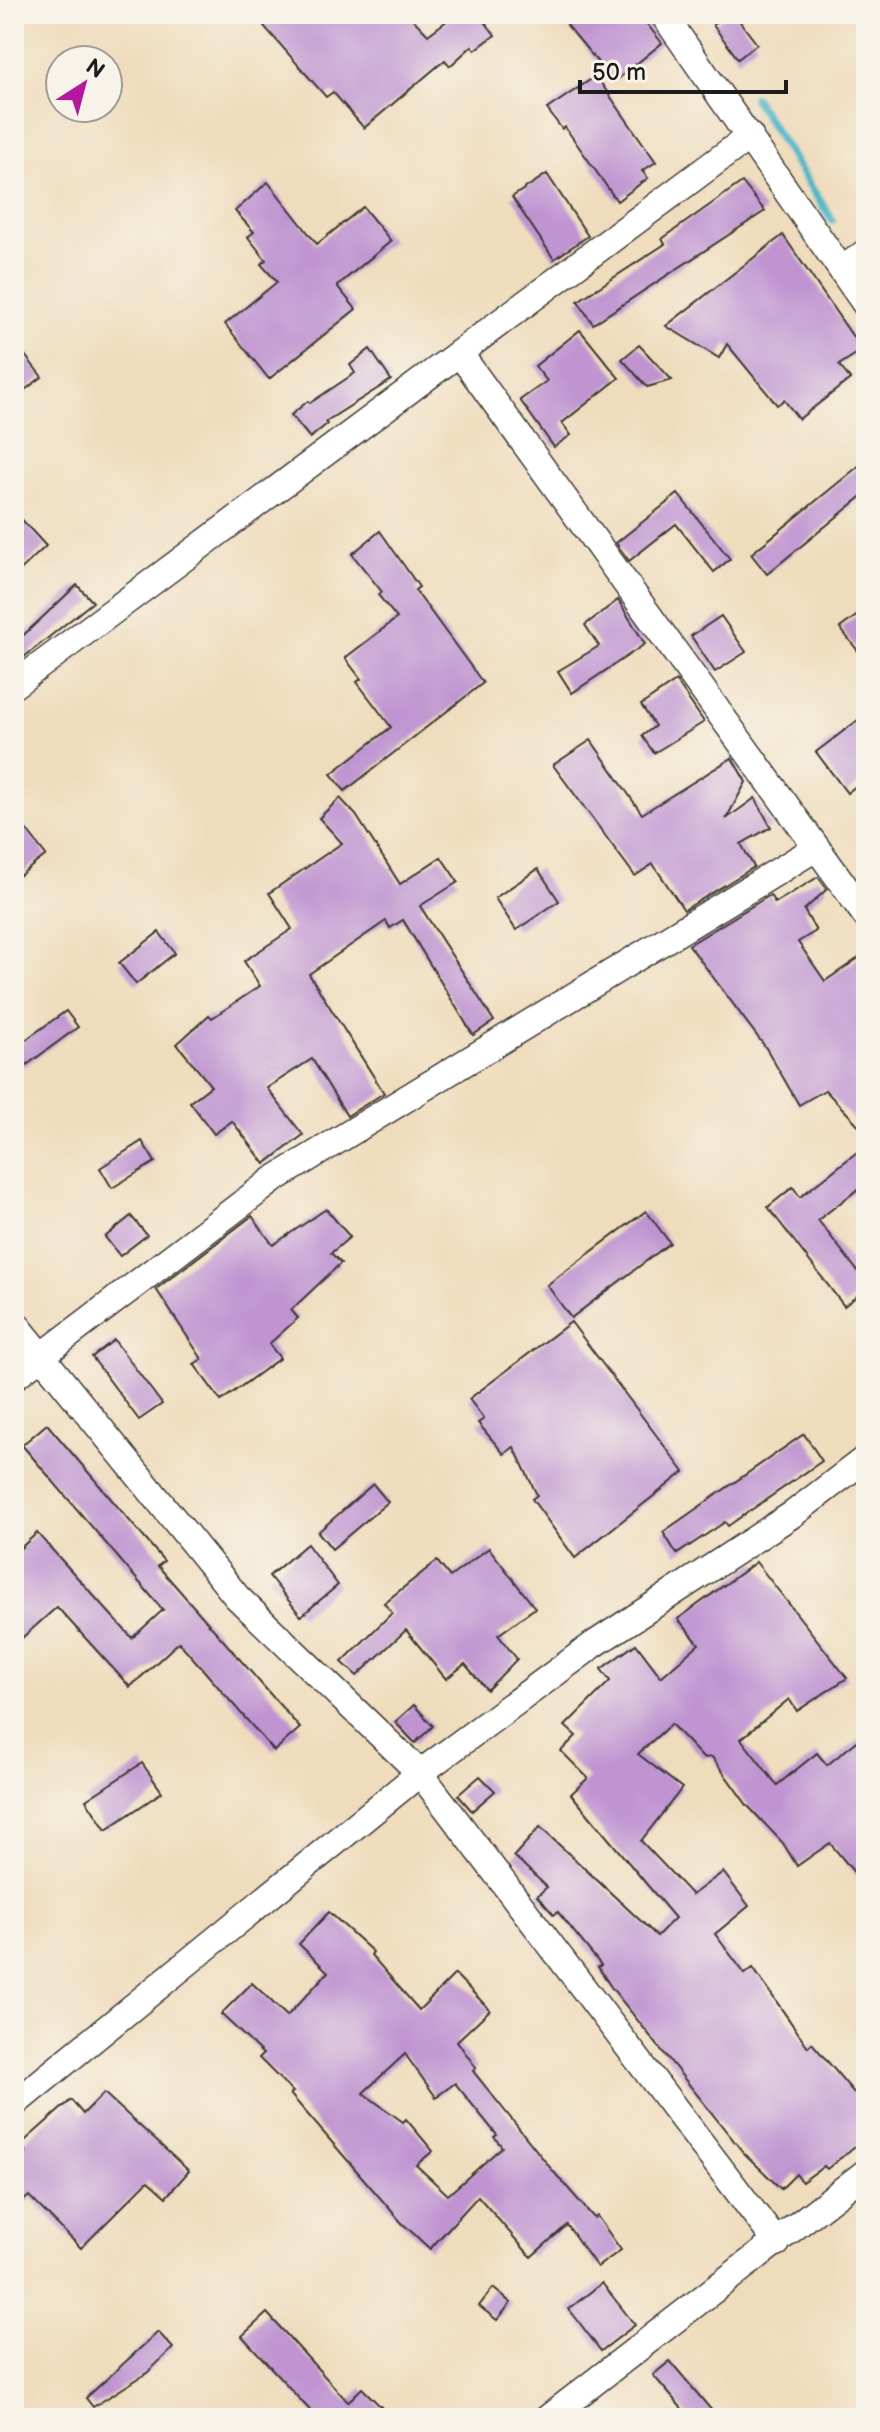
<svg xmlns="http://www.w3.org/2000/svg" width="880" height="2432" viewBox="0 0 880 2432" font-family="'Balsamiq Sans',sans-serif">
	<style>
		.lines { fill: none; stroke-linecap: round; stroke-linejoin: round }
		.stream { stroke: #4db8c9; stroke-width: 8 }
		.building { fill: #bf94d1; fill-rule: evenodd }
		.minor-casing { stroke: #3c3934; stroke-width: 29 }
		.minor { stroke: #fff; stroke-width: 26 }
	</style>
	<rect width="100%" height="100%" fill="#f7f3e8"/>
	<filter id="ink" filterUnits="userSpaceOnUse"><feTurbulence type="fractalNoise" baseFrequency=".0125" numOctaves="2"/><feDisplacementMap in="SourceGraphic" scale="16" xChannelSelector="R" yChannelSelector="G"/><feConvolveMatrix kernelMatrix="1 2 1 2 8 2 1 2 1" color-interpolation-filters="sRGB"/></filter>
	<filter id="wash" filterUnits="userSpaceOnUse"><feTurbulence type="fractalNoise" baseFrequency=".006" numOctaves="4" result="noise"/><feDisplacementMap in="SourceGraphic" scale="32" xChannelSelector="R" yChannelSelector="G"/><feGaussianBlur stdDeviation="1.8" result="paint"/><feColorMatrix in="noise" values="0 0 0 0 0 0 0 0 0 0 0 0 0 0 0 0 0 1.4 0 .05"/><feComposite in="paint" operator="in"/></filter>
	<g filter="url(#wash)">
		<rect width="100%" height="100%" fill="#efdcbc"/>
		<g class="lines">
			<polyline class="stream" points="754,98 832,220"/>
		</g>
		<g id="blocks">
			<g class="building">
				<polygon points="279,14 408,14 428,35 456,14 479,14 495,35 475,50 472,46 450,66 445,60 364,128 333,92 326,97 264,26"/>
				<polygon points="579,14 639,14 662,43 614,82 567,25"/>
				<polygon points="727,14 734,14 757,44 738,59 713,25"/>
				<polygon points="596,76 656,162 642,171 648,178 617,201 565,127 562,129 547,109"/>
				<polygon points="547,174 588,236 554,259 512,197"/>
				<polygon points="268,182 317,244 363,207 391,241 337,286 356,309 269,379 225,324 277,282 261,264 266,260 248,237 254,232 235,211"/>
				<polygon points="742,182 765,211 593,324 578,301 665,244 662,239"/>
				<polygon points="783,235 862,350 839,365 850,379 799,419 784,400 777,405 727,344 719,358 666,326"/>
				<polygon points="580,330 619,378 562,423 571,435 554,447 520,400 547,381 535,366"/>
				<polygon points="14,341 42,377 14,398"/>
				<polygon points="639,345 672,380 647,387 622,359"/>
				<polygon points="370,349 391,380 325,422 327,424 310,438 291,415 308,401 310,403 355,373 350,365"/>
				<polygon points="866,460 866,493 767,574 751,554"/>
				<polygon points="678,494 730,559 714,572 676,524 629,561 616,543"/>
				<polygon points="14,511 46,546 14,576"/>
				<polygon points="380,531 419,587 415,590 483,683 345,791 331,774 391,727 357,682 361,679 345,658 397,618 378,595 382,592 352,554"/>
				<polygon points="77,585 93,602 14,665 14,644"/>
				<polygon points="618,600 645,644 572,693 558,671 599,646 585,625"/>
				<polygon points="866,609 866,661 840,628"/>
				<polygon points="721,616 746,652 715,672 691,636"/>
				<polygon points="676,681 704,722 654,753 642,736 655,726 641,705"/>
				<polygon points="866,714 866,778 847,793 816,752"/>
				<polygon points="591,740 642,814 732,758 746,782 726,819 755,798 771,827 741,844 754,867 684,910 653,864 635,876 553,765"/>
				<polygon points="340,798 356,815 400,884 441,857 458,882 420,906 494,1021 473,1035 403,920 390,928 386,921 309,974 384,1093 347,1116 312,1059 267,1088 303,1135 265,1164 232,1121 214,1134 190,1102 211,1086 177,1044 209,1015 212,1018 260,986 244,961 292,929 269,893 342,843 319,818"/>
				<polygon points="14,814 46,855 14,880"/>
				<polygon points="538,869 559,901 516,930 495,898"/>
				<polygon points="818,877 827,889 804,910 816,931 798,942 825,981 866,953 866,1133 825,1090 799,1105 766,1048 689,945 770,895 775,903"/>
				<polygon points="159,932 175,953 136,984 119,963"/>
				<polygon points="66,1011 78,1027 24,1067 14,1048"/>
				<polygon points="142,1141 155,1162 112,1188 100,1168"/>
				<polygon points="866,1145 866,1183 818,1220 866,1282 866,1289 844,1306 768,1207 793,1187 800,1197"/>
				<polygon points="326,1209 350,1237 331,1253 341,1263 291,1310 298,1318 269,1344 280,1358 221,1401 194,1364 202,1359 156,1289 252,1216 273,1245"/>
				<polygon points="646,1211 670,1243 571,1318 547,1285"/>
				<polygon points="131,1216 147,1235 120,1256 105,1237"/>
				<polygon points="571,1322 684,1472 575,1558 532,1499 537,1495 514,1447 504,1454 478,1423 484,1419 469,1399"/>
				<polygon points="114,1340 162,1404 139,1420 92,1357"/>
				<polygon points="47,1424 164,1561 158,1566 300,1728 274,1751 179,1642 130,1687 57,1607 14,1645 14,1554 37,1533 132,1638 163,1610 22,1445"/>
				<polygon points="804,1434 822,1461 728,1526 725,1522 677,1554 663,1532"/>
				<polygon points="373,1484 388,1502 332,1549 318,1532"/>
				<polygon points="307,1544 338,1585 301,1616 269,1576"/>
				<polygon points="489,1548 535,1608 498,1635 517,1659 487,1690 465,1664 446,1679 406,1630 357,1676 342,1662 392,1613 384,1603 437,1561 450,1577"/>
				<polygon points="756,1562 847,1678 797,1711 789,1699 741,1739 777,1785 817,1753 827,1765 866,1734 866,1887 830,1843 797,1866 783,1843 747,1805 712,1757 703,1758 671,1724 638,1754 682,1788 641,1841 692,1895 723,1872 749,1906 715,1934 745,1974 753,1968 808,2047 812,2043 866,2107 866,2137 827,2169 824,2166 802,2182 796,2174 781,2189 743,2152 611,1987 598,1967 601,1965 558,1912 554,1915 537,1896 547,1887 514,1856 540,1827 657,1936 675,1918 571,1794 588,1778 561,1751 576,1736 565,1726 610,1681 601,1669 636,1644 661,1677 699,1644 678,1619"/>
				<polygon points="414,1705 433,1726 415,1743 395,1722"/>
				<polygon points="142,1763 162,1792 106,1830 86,1800"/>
				<polygon points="480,1776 495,1791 472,1811 458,1795"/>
				<path d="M329 1912 373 1952 371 1955 419 2010 455 1974 490 2010 457 2041 476 2068 473 2071 553 2171 594 2218 597 2216 621 2250 597 2267 567 2225 531 2257 478 2196 430 2249 401 2222 290 2094 293 2092 259 2058 263 2054 221 2014 252 1983 287 2016 328 1972 299 1944ZM405 2054 436 2097 455 2083 497 2135 494 2137 502 2147 448 2195 416 2165 433 2151 406 2119 403 2122 363 2093Z"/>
				<polygon points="104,2093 189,2171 166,2197 148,2181 81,2248 29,2196 14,2209 14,2161 26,2152 20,2145 71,2100 83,2114"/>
				<polygon points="602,2283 635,2325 601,2351 569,2309"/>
				<polygon points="493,2288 511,2303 497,2320 479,2306"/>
				<polygon points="267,2313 348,2402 362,2388 392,2418 317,2418 242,2336"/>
				<polygon points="158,2332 173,2348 147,2373 93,2407 86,2398"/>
				<polygon points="670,2361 718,2418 690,2418 653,2375"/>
			</g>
		</g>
	</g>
	<g filter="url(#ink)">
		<use href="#blocks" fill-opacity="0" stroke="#3c3934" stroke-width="2"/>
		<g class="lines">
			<defs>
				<g id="minor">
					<polyline points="663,14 866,305"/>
					<polyline points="842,270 866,252"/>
					<polyline points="460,354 866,916"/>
					<polyline points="14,685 750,136"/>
					<polyline points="14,1322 237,1597 420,1773 777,2243"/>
					<polyline points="14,1377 273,1180 816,848"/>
					<polyline points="14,2104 420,1773 593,1645 793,1514 866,1458"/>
					<polyline points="548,2418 866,2172"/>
				</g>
			</defs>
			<use href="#minor" class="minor-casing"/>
			<use href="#minor" class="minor"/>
		</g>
	</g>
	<rect width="880" height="2432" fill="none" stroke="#f7f3e8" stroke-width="48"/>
	<g transform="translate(84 84) rotate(36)"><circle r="38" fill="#f7f3e8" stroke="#9f9d96" stroke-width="2"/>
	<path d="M0-6L14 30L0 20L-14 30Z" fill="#b5179e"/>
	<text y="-12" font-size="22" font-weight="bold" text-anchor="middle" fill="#1c1c1c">N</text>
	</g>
	<path d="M580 80v12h206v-12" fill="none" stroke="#1c1c1c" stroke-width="4"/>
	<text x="592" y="80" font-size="24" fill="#1c1c1c" stroke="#f7f3e8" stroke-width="6" paint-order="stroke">50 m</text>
</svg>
